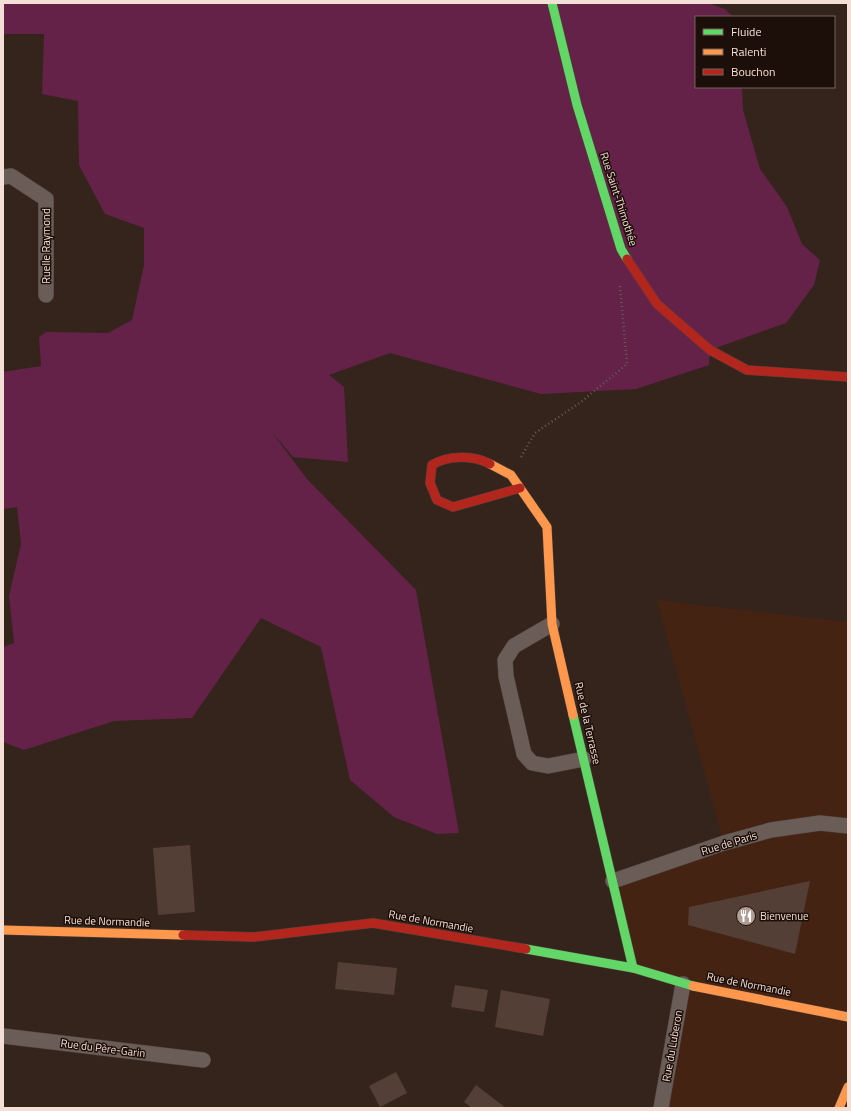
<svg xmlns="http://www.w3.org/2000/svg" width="851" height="1111" viewBox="0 0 851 1111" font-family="'Titillium Web',sans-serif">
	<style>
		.built { fill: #452312 }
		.green { fill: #652249 }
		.building { fill: #533f35 }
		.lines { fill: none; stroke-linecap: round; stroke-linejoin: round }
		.street-casing { stroke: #4e403a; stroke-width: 16 }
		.fast-casing { stroke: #4e403a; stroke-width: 10 }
		.slow-casing { stroke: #4e403a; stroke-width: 10 }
		.jam-casing { stroke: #4e403a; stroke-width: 10 }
		.path { stroke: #675b56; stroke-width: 2.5; stroke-dasharray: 1 3; stroke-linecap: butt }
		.street { stroke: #6a5d57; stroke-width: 15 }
		.fast { stroke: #63d668; stroke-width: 9 }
		.slow { stroke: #ff974d; stroke-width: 9 }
		.jam { stroke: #b3261e; stroke-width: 9 }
		.labels { text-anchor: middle; stroke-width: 3; stroke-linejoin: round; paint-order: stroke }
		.street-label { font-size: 11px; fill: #f3dfd5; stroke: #1c0e08 }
		.poi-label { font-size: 11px; fill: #f3dfd5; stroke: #1c0e08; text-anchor: start }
	</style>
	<rect width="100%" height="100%" fill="#34241c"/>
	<polygon class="built" points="657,600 848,622 848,1075 836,1108 661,1108 683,984 633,968 613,881 724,843"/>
	<polygon class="green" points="3,3 708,3 725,9 733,17 696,17 696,87 742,87 743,110 760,169 787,207 802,244 820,260 814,285 786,323 710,350 709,365 636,389 541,394 390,353 329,375 344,387 348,462 293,457 271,431 307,479 416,590 459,833 437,834 394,817 350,780 321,647 261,618 192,718 114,721 24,750 3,742 3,647 14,643 9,596 21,544 17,507 3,509 3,372 41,366 39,337 46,332 108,333 132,320 144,265 144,228 105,214 79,165 78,101 42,94 44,34 3,34"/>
	<g class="building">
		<polygon points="190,845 195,912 158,915 153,848"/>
		<polygon points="810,881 795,954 688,925 689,907"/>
		<polygon points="338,962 397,968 394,995 335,989"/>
		<polygon points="455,985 488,990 484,1012 451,1007"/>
		<polygon points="501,990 550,999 543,1036 495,1027"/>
		<polygon points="396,1072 407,1093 380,1107 369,1086"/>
		<polygon points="476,1085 506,1108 472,1108 464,1102"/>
	</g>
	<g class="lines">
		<defs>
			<g id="street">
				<polyline points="3,177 11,176 46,199 46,295"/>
				<polyline points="552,624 514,646 505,660 506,676 524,754 532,763 548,766 584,759"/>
				<polyline points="613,881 724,843 771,830 820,823 848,826"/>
				<polyline points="3,1036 203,1060"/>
				<polyline points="661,1108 683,984"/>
			</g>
			<g id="fast">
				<polyline points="552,3 577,105 621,249 627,259"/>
				<polyline points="573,715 633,968"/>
				<polyline points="526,949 633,968 693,986"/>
			</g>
			<g id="slow">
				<polyline points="490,464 511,475 547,527 552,624 573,715"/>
				<polyline points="3,930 183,935"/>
				<polyline points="693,986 848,1017"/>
				<polyline points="839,1108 848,1087"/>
			</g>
			<g id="jam">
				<polyline points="627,259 657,304 710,350 747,370 848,377"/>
				<path d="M490 464C473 455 448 455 432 465L430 483 437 500 453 507 520 488"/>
				<polyline points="183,935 254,937 373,923 526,949"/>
			</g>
		</defs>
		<use href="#street" class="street-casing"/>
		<use href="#fast" class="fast-casing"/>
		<use href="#slow" class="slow-casing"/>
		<use href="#jam" class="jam-casing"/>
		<polyline class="path" points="521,457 535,433 581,402 627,364 620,286"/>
		<use href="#street" class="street"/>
		<use href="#fast" class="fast"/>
		<use href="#slow" class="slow"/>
		<use href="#jam" class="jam"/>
	</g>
	<defs>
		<symbol id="restaurant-disc" viewBox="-11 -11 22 22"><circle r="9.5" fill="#b09e94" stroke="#1c0e08"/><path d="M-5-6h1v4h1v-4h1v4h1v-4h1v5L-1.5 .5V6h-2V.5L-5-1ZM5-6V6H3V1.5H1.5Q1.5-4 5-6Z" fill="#fff"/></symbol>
	</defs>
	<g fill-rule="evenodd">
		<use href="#restaurant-disc" x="735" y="905" width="22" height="22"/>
	</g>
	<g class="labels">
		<g class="street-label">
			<text transform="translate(619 199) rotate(72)" y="4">Rue Saint-Thimothée</text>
			<text transform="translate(46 246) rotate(-90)" y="4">Ruelle Raymond</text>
			<text transform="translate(588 723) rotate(77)" y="4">Rue de la Terrasse</text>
			<text transform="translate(729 843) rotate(-17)" y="4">Rue de Paris</text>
			<text transform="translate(107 921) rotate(2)" y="4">Rue de Normandie</text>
			<text transform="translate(431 921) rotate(10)" y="4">Rue de Normandie</text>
			<text transform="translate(749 984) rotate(11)" y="4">Rue de Normandie</text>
			<text transform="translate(672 1046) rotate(-80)" y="4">Rue du Luberon</text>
			<text transform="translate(103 1048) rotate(7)" y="4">Rue du Père-Garin</text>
		</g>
		<g class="poi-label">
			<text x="760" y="920">Bienvenue</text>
		</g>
	</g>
	<rect width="851" height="1111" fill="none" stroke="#f3dfd5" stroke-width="8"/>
	<rect x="695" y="16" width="140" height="72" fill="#1c0e08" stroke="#72625a"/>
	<rect x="703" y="29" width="20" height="6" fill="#63d668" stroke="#72625a"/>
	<text x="731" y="36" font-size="12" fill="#f3dfd5">Fluide</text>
	<rect x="703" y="49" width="20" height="6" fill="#ff974d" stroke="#72625a"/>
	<text x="731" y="56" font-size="12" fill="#f3dfd5">Ralenti</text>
	<rect x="703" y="69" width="20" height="6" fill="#b3261e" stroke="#72625a"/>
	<text x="731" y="76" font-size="12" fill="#f3dfd5">Bouchon</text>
</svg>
